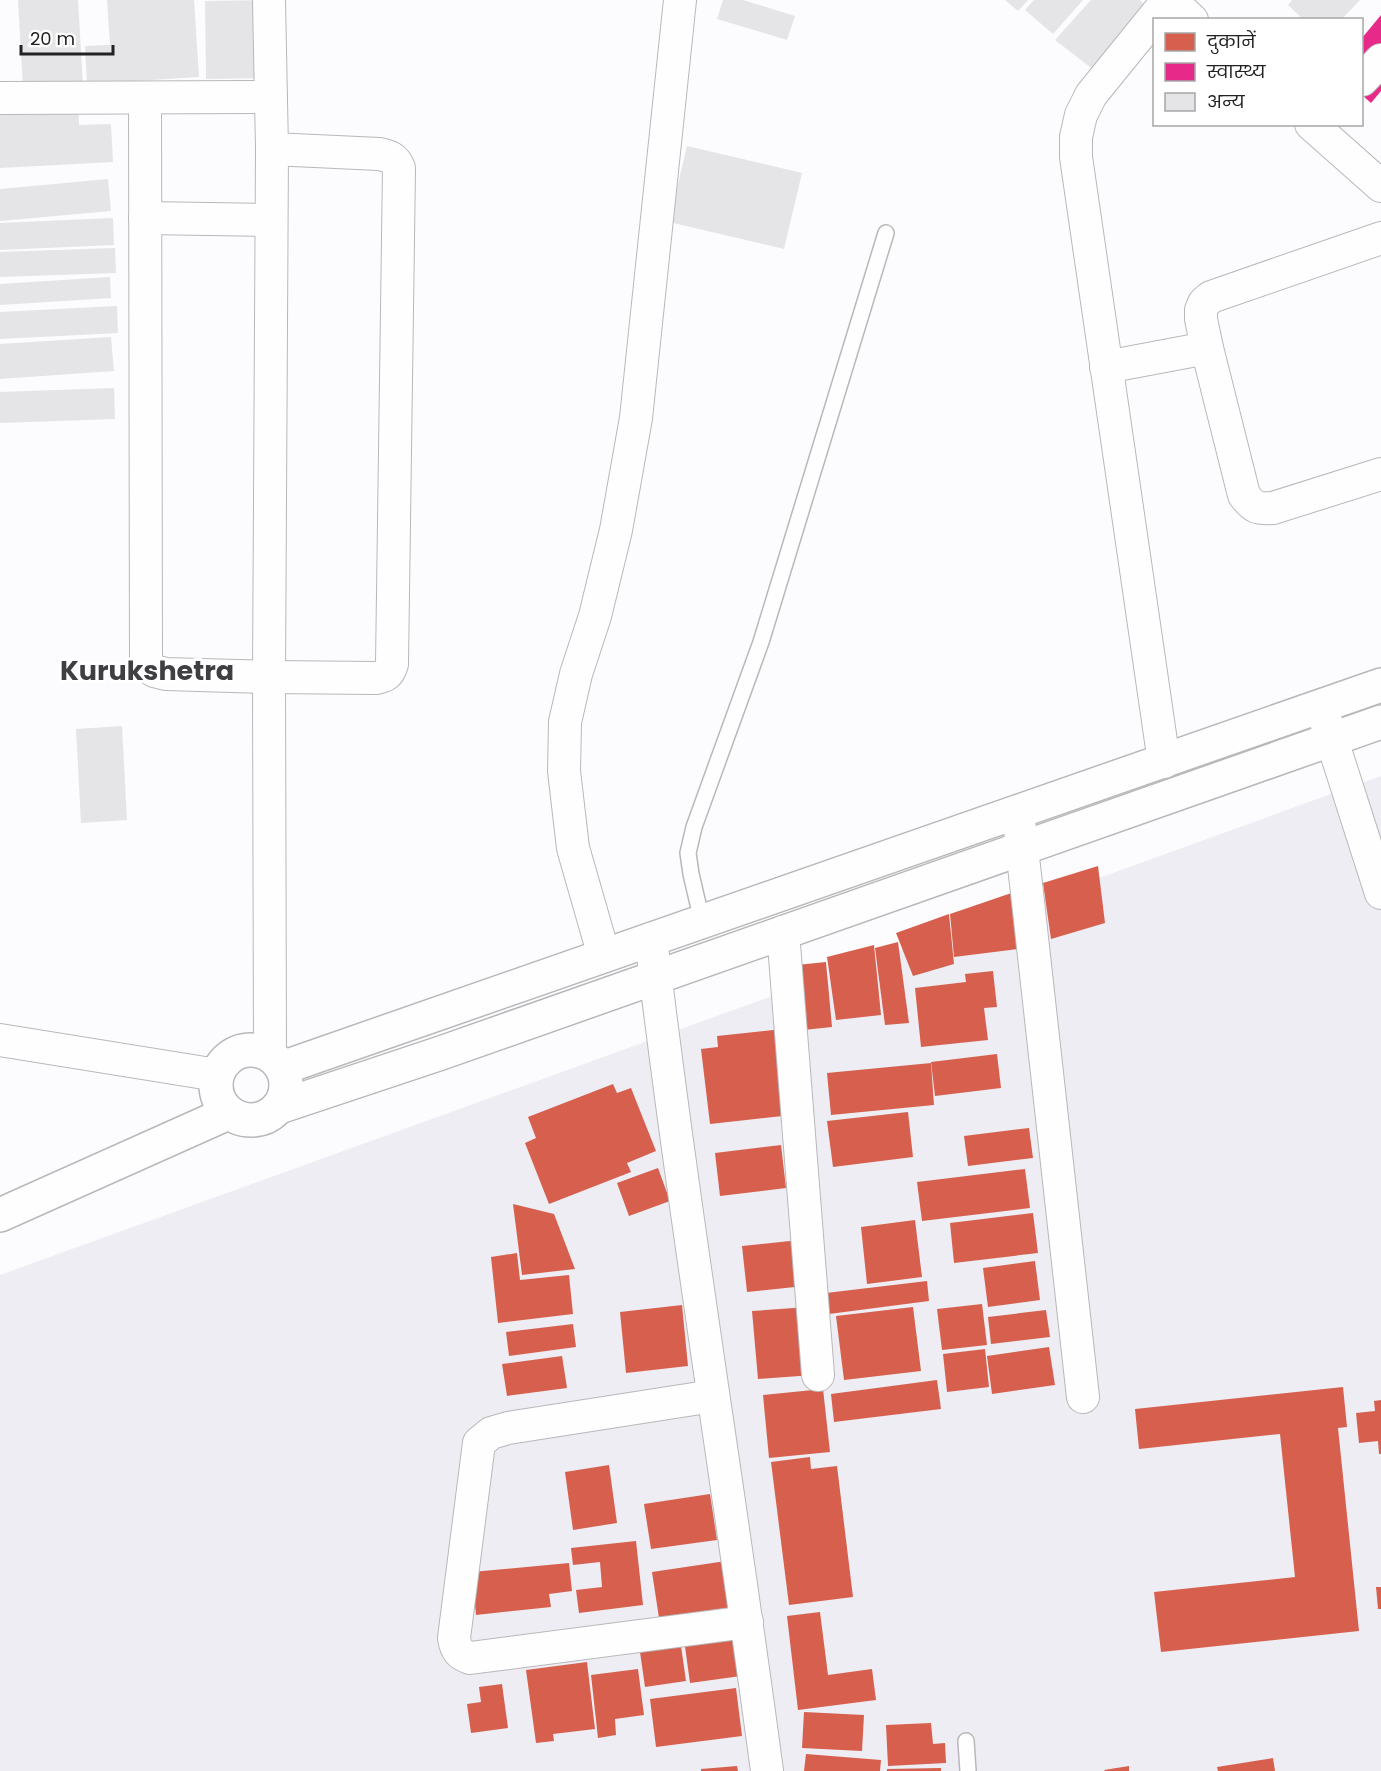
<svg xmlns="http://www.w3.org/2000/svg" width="1381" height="1771" viewBox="0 0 1381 1771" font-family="Poppins,'Noto Sans Devanagari',sans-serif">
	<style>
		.built { fill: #eeedf4 }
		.shops { fill: #d6604d }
		.health { fill: #e7298a }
		.building { fill: #e5e4e6 }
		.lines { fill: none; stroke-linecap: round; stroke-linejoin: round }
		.lane-casing { stroke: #b8b8ba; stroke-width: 18 }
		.street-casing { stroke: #b8b8ba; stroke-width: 34 }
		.secondary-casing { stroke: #b8b8ba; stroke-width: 36 }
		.lane { stroke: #fffeff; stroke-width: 15 }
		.street { stroke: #fffeff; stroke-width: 32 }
		.secondary { stroke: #fffeff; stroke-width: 33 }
		.labels { text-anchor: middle; stroke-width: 6; stroke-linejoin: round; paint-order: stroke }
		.town-label { font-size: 27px; font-weight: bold; fill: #3f3e42; stroke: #fff }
	</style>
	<rect width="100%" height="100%" fill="#fcfbfe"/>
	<polygon class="built" points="1381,776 1381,1771 0,1771 0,1275"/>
	<g class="shops">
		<polygon points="1098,866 1105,923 1051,939 1043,883"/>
		<polygon points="1020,890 1027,948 954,957 950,914"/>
		<polygon points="949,914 954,964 913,976 896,933"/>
		<polygon points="898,942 909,1023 885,1025 875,948"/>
		<polygon points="874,945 881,1015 836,1020 827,957"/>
		<polygon points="826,962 832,1027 803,1030 797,965"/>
		<polygon points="993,971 997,1007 984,1008 988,1040 921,1047 915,988 966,982 965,974"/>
		<polygon points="782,1029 792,1115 710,1124 701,1049 718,1047 717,1036"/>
		<polygon points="997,1054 1001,1088 935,1096 931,1062"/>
		<polygon points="931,1063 934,1105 831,1115 827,1073"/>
		<polygon points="613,1084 617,1093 631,1088 656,1151 627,1163 631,1172 549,1204 525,1143 536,1138 528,1117"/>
		<polygon points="908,1112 913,1157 833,1167 827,1121"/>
		<polygon points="1029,1128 1033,1158 968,1166 964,1136"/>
		<polygon points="781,1145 786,1188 720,1196 715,1153"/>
		<polygon points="658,1168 670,1201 629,1216 617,1183"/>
		<polygon points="1025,1169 1030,1208 922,1221 917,1182"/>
		<polygon points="513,1204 554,1214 575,1269 522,1275"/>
		<polygon points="1033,1213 1038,1253 954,1263 950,1223"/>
		<polygon points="915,1220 922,1277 867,1284 861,1227"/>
		<polygon points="799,1240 804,1286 747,1292 742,1246"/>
		<polygon points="517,1253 520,1280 569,1275 573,1314 498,1323 491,1257"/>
		<polygon points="1035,1261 1040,1300 988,1307 983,1268"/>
		<polygon points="927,1281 929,1301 829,1314 826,1293"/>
		<polygon points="982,1304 987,1345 942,1350 937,1309"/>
		<polygon points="682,1305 688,1366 626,1373 620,1312"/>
		<polygon points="822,1306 827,1374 758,1379 752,1311"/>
		<polygon points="913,1307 921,1371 844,1380 836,1316"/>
		<polygon points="1046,1310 1050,1337 991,1344 988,1317"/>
		<polygon points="573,1324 576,1347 509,1356 506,1332"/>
		<polygon points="1049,1347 1055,1385 992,1394 987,1356"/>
		<polygon points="985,1349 989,1387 947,1392 943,1354"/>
		<polygon points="562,1356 567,1388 507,1396 502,1364"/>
		<polygon points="937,1380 941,1409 834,1422 831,1394"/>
		<polygon points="1343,1387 1347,1427 1338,1428 1359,1631 1161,1652 1154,1592 1295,1577 1280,1434 1139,1449 1135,1409"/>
		<polygon points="823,1389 830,1452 769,1458 763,1395"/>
		<polygon points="1381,1400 1381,1454 1379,1454 1378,1441 1359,1443 1356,1413 1375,1411 1374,1401"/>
		<polygon points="810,1457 811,1469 837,1466 853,1597 789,1605 771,1462"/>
		<polygon points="609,1465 617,1523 573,1530 565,1472"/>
		<polygon points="710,1494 717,1540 651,1549 644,1504"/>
		<polygon points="636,1541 643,1605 579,1613 576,1590 602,1587 600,1562 573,1565 571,1548"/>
		<polygon points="726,1561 733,1607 659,1618 652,1572"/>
		<polygon points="569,1563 572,1591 549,1594 551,1607 476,1615 472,1572"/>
		<polygon points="1376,1587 1381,1587 1381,1609 1378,1609"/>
		<polygon points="820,1612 828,1675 872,1669 876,1700 798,1710 787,1616"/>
		<polygon points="736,1632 741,1676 690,1683 684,1639"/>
		<polygon points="680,1639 686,1681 645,1687 639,1645"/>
		<polygon points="587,1662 595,1729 553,1734 554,1741 536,1743 526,1670"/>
		<polygon points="638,1669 644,1715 615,1719 616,1735 598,1738 591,1675"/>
		<polygon points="502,1684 508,1728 471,1733 467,1704 481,1702 479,1687"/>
		<polygon points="736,1688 742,1736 656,1747 650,1699"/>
		<polygon points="804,1712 864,1715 862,1751 802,1748"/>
		<polygon points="931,1723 933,1744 945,1743 946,1763 888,1766 886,1725"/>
		<polygon points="806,1754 881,1760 880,1771 804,1771"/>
		<polygon points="1273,1758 1275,1771 1218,1771 1217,1767"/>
		<polygon points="737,1766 738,1771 701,1771 701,1769"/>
		<polygon points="1129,1766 1129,1771 1105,1771 1104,1770"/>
		<polygon points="941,1768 941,1771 887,1771 887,1769"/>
	</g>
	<polygon class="health" points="1381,15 1381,91 1371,103 1362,95 1362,38"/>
	<g class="building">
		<polygon points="18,0 78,0 83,86 23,89"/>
		<polygon points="107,0 194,0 199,77 87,84 85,46 110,45"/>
		<polygon points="267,0 268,78 206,79 205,1"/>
		<polygon points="723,0 743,0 795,16 787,40 717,19"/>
		<polygon points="1005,0 1028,0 1018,11"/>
		<polygon points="1034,0 1083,0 1053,34 1025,10"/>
		<polygon points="1091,0 1140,0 1159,18 1103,77 1055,40"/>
		<polygon points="1292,0 1360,0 1341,20 1304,20 1288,5"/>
		<polygon points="78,97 79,125 111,124 113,162 0,168 0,102"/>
		<polygon points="687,146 802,173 784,249 669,222"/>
		<polygon points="108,179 111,211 0,221 0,189"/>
		<polygon points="113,218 114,245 0,250 0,223"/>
		<polygon points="115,248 116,273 0,277 0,252"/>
		<polygon points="110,277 111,298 0,305 0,284"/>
		<polygon points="117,306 118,333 0,339 0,312"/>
		<polygon points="111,337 114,371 0,379 0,344"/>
		<polygon points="114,388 115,419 0,423 0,392"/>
		<polygon points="122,726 127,820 81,823 76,729"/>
	</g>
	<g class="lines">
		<defs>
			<g id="lane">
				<polyline points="702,921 691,874 688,853 694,827 761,642 886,233"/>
				<polyline points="966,1741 968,1771"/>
			</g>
			<g id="street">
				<polyline points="269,0 272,149 269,677 270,1056"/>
				<polyline points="1170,0 1192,20"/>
				<polyline points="1362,80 1381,60"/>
				<polyline points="0,98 271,97"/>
				<path d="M145 98 146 664 154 671 166 674 269 677 376 678C386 676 389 674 392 664L399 168C395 158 389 156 379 154L272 149"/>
				<polyline points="1311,124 1381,186"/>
				<polyline points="145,218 271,220"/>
				<path d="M1381 238 1211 297 1204 303 1201 310V319L1207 348 1244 495C1254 508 1257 509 1273 508L1381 474"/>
				<polyline points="1106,367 1207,348"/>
				<polyline points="1321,706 1381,893"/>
				<polyline points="1164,762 1076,157 1076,137 1081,115 1091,95 1168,0"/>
				<polyline points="1018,812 1083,1397"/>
				<polyline points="783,932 818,1375"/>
				<path d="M651 939C684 1217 730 1493 767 1771"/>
				<polyline points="604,956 573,848 564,771 565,722 576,674 595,616 616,530 636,418 680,0"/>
				<polyline points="0,1040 217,1075"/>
				<path d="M713 1396 508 1428 491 1433 479 1443 454 1638C456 1650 459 1654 470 1658L747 1622"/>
			</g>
			<g id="secondary">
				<circle cx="251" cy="1085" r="35"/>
				<polyline points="282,1068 1381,685"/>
				<polyline points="279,1107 441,1053 1381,722"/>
				<polyline points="0,1215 228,1113"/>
			</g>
		</defs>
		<use href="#lane" class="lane-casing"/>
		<use href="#street" class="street-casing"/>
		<use href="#secondary" class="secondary-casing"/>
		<use href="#lane" class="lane"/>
		<use href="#street" class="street"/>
		<use href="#secondary" class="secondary"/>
	</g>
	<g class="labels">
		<g class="town-label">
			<text x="147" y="680">Kurukshetra</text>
		</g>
	</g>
	<rect x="1153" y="18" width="210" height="108" fill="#ffffff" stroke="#a7a6a7" stroke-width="1.5"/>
	<rect x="1165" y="33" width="30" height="18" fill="#d6604d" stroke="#a7a6a7" stroke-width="1.5"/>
	<text x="1207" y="48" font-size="18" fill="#222123">दुकानें</text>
	<rect x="1165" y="63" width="30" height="18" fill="#e7298a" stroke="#a7a6a7" stroke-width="1.5"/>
	<text x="1207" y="78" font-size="18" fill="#222123">स्वास्थ्य</text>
	<rect x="1165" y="93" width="30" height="18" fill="#e5e4e6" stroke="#a7a6a7" stroke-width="1.5"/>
	<text x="1207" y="108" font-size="18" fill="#222123">अन्य</text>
	<path d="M21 45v9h92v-9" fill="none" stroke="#222123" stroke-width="3"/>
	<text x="30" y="45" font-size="18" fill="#222123" stroke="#ffffff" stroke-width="4.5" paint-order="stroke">20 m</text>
</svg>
